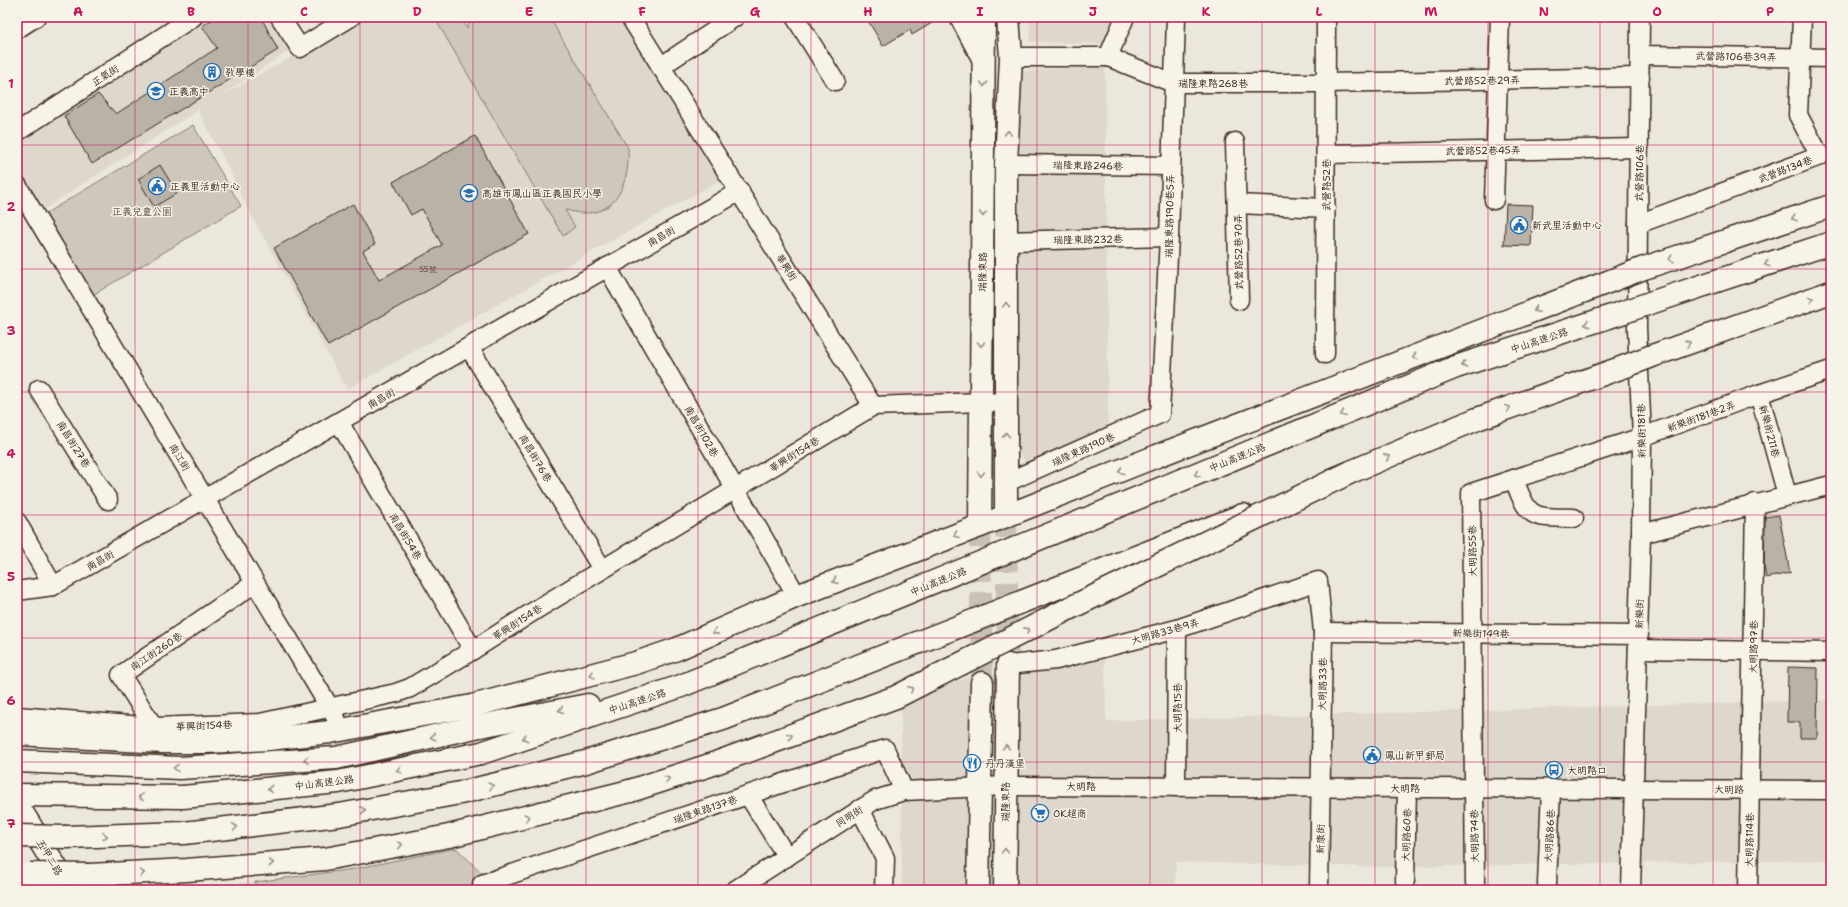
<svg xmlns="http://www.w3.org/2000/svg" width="1848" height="907" viewBox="0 0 1848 907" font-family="'Shantell Sans','LXGW WenKai TC',sans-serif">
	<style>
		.built { fill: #ddd7cc }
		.green { fill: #cec8bc; stroke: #84796d }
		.building { fill: #bab2a7; stroke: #3b2a1e }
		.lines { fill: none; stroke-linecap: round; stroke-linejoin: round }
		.secondary-tunnel { stroke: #c9c1b6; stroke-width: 22; stroke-dasharray: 22 11; stroke-linecap: butt }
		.street-casing { stroke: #3b2a1e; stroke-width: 21 }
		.secondary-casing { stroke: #3b2a1e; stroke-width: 25 }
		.highway-casing { stroke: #3b2a1e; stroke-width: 25 }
		.street { stroke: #f7f3e8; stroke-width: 18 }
		.secondary { stroke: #f7f3e8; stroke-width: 22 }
		.highway { stroke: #f7f3e8; stroke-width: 22 }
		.highway-bridge-casing { stroke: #3b2a1e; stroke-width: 25; stroke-linecap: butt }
		.highway-bridge { stroke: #f7f3e8; stroke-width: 22 }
		.oneway { stroke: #998e83 }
		.grid { fill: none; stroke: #c2185b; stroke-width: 1; stroke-opacity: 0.55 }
		.labels { text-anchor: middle; stroke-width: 3; stroke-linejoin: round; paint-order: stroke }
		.number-label { font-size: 8px; fill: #5b4c40 }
		.street-label { font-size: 10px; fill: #3b2a1e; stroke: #f7f3e8 }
		.poi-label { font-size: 10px; fill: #3b2a1e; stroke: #f7f3e8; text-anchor: start }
		.park-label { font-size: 10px; fill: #605246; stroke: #f7f3e8 }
		.neatline { fill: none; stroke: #c2185b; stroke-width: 1.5 }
		.grid-label { font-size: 13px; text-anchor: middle; font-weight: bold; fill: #c2185b }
	</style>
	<rect width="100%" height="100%" fill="#ece7dc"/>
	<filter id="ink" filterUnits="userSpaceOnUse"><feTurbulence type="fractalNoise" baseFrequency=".025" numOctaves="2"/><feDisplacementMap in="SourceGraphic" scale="8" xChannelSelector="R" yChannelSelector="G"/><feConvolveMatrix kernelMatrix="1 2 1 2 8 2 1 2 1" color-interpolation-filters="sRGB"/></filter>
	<g filter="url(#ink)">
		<g class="built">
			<polygon points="203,17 273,17 293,48 216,99 362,17 618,17 720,180 347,389 246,205 229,169 198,111 204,106 44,209 17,169 17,133"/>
			<polygon points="1030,17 1121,17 1108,44 1030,42"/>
			<polygon points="1105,66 1108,446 1037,482 1014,443 1021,71"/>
			<polygon points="1105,659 1106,721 1831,700 1831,860 1381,867 1176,862 1175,890 902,890 901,703 968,677"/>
			<polygon points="255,882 259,890 133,890"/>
		</g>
		<g class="green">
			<path d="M434 17H460L467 28 472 17H549L628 148C630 176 620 215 583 213 577 213 571 211 565 210L575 227 563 236Z"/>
			<polygon points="193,125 241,206 91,296 43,215"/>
			<polygon points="456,848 500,890 259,890 255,882 354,869"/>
		</g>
		<g class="building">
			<polygon points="216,17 261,17 278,50 92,164 64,116 98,94 116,114 217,48 202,26"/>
			<polygon points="866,17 942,17 912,35 910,30 883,46"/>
			<polygon points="475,136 529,234 328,346 274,248 353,204 375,244 363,251 379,280 442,245 422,209 411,215 393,182"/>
			<polygon points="160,165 177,193 154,207 138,179"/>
			<polygon points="1506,204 1533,205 1531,246 1504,245"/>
			<polygon points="1779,515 1790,573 1766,578 1764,567 1765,517"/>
			<polygon points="1788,667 1818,668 1817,738 1800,738 1800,722 1787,722"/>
		</g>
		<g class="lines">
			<g class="secondary-tunnel">
				<polyline points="1006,516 1008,665"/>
				<polyline points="980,526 982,683"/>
			</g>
			<defs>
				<g id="street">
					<polyline points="280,17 300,48 351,17"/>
					<polyline points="630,17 873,406 981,402 1006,403"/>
					<polyline points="795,17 835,81"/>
					<polyline points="1640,17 1637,328 1642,437 1641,534"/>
					<polyline points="17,29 36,17"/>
					<polyline points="1640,55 1831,58"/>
					<polyline points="1011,57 1108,57 1173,83 1325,83 1640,77"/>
					<polyline points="1108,57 1125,17"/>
					<polyline points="660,67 735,17"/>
					<polyline points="17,132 193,17"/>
					<polyline points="1235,142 1239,300"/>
					<polyline points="1326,154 1639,148"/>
					<polyline points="1006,164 1170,166"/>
					<polyline points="17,185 336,718"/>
					<polyline points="1494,200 1500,17"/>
					<polyline points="1237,204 1326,208"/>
					<polyline points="1638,224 1820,156 1798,115 1802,17"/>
					<polyline points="1006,241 1169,237"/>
					<polyline points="607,267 797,596"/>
					<polyline points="469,347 602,569"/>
					<polyline points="1325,354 1326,17"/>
					<polyline points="39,389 108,500"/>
					<polyline points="339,422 473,650"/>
					<path d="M1514 479C1529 521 1533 517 1574 518"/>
					<polyline points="1005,483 1160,414 1169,237 1176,18"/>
					<polyline points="1787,495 1759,394 1831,370"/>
					<polyline points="17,522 53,586"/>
					<polyline points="17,591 53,586 740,191"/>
					<polyline points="1323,632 1639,635"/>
					<polyline points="1638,649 1831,652"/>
					<polyline points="1008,665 1056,660 1177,629 1318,581 1323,632 1319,890"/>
					<polyline points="17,716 155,727 260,723 396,693 410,688 473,650 542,606 873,406"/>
					<polyline points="159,735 121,675 255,583"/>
					<polyline points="1176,787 1177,629"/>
					<polyline points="748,795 787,857"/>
					<polyline points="860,809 885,858 884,890"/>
					<polyline points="1405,881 1407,788"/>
					<polyline points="1475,883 1471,493 1642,437 1759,394"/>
					<polyline points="1547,884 1551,789"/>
					<polyline points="488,890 482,884 885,749 904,791"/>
					<polyline points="735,890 875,800 904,791 1005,786 1831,790"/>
					<polyline points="1631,890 1641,534 1831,485"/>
					<polyline points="1748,890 1755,503"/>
				</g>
				<g id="secondary">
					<polyline points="961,17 983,58"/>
					<polyline points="980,526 984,17"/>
					<polyline points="17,734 162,742 206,742 269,739 330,732 472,706 636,663 677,649 797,596 1006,516 1006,164 1011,57 1008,17"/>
					<polyline points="17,804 70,890"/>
					<polyline points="978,890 982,683"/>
					<polyline points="1005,890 1008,665"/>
				</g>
				<g id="highway">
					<polyline points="1650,303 1831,243"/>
					<polyline points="1652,356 1831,292"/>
					<polyline points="1334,479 1477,419 1626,366"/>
					<polyline points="1006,516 1157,456"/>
					<polyline points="17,761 180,768 336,758 475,727 588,705"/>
					<polyline points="17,795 183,797 338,782 481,753 681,686 1456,367 1624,312"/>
					<polyline points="66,837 184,833 339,815 460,793 586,762 723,719 1243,515"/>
					<polyline points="89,875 187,870 325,859 449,836 630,791"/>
				</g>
			</defs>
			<use href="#street" class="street-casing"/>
			<use href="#secondary" class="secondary-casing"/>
			<use href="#highway" class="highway-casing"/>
			<use href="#street" class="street"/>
			<use href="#secondary" class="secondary"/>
			<use href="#highway" class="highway"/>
			<defs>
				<g id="highway-bridge">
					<polyline points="1624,312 1650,303"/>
					<polyline points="1626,366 1652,356"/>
					<polyline points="1157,456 1644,268 1831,206"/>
					<polyline points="630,791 710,765 896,697 1068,609 1351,472"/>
					<polyline points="17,836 66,837"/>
					<polyline points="30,874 89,875"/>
				</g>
			</defs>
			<use href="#highway-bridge" class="highway-bridge-casing"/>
			<use href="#highway-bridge" class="highway-bridge"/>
		</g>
		<defs><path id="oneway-chevron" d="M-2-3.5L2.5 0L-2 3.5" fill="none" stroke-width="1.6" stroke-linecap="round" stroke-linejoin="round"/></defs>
		<g class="oneway">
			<use href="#oneway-chevron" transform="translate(984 84) rotate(90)"/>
			<use href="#oneway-chevron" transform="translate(1008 133) rotate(-88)"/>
			<use href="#oneway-chevron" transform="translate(983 214) rotate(91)"/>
			<use href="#oneway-chevron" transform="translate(1794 218) rotate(162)"/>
			<use href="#oneway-chevron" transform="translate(1671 259) rotate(162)"/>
			<use href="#oneway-chevron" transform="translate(1767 264) rotate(162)"/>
			<use href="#oneway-chevron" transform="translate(1811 299) rotate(-20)"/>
			<use href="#oneway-chevron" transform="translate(1006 305) rotate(-90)"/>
			<use href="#oneway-chevron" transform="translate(1536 310) rotate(159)"/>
			<use href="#oneway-chevron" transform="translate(1587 324) rotate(162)"/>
			<use href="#oneway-chevron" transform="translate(1688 343) rotate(-20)"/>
			<use href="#oneway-chevron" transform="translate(981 344) rotate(91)"/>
			<use href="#oneway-chevron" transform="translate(1415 357) rotate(159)"/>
			<use href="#oneway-chevron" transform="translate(1464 365) rotate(162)"/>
			<use href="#oneway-chevron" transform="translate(1508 408) rotate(-20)"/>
			<use href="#oneway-chevron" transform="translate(1343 414) rotate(158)"/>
			<use href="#oneway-chevron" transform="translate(1006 435) rotate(-90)"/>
			<use href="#oneway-chevron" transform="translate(1387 457) rotate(-23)"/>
			<use href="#oneway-chevron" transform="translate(1121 471) rotate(159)"/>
			<use href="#oneway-chevron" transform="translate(981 474) rotate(90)"/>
			<use href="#oneway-chevron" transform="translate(1197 474) rotate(158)"/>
			<use href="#oneway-chevron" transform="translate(956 535) rotate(159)"/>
			<use href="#oneway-chevron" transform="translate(835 581) rotate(159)"/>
			<use href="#oneway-chevron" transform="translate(1027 630) rotate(-27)"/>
			<use href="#oneway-chevron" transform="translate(715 632) rotate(156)"/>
			<use href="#oneway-chevron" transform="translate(592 675) rotate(165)"/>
			<use href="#oneway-chevron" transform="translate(911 689) rotate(-27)"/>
			<use href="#oneway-chevron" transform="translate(561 710) rotate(169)"/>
			<use href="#oneway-chevron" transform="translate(790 736) rotate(-20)"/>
			<use href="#oneway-chevron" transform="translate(433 737) rotate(167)"/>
			<use href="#oneway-chevron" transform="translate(525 738) rotate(162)"/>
			<use href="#oneway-chevron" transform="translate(1006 747) rotate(-89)"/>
			<use href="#oneway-chevron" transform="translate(306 760) rotate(177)"/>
			<use href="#oneway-chevron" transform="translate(176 768) rotate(-179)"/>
			<use href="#oneway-chevron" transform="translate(399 770) rotate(168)"/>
			<use href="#oneway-chevron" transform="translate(667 779) rotate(-18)"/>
			<use href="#oneway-chevron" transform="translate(491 786) rotate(-14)"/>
			<use href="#oneway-chevron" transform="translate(270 789) rotate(175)"/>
			<use href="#oneway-chevron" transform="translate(141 797) rotate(-180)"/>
			<use href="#oneway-chevron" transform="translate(363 810) rotate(-10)"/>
			<use href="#oneway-chevron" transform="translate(527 817) rotate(-14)"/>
			<use href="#oneway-chevron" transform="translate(235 827) rotate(-7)"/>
			<use href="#oneway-chevron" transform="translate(105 836) rotate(-2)"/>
			<use href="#oneway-chevron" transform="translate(400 845) rotate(-10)"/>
			<use href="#oneway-chevron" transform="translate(1005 851) rotate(-90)"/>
			<use href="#oneway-chevron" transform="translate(271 863) rotate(-5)"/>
			<use href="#oneway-chevron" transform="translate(142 873) rotate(-3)"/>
		</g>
	</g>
	<path class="grid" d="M135 17V890M248 17V890M360 17V890M473 17V890M586 17V890M698 17V890M811 17V890M924 17V890M1037 17V890M1150 17V890M1262 17V890M1375 17V890M1488 17V890M1600 17V890M1713 17V890M17 145H1831M17 269H1831M17 392H1831M17 515H1831M17 638H1831M17 762H1831"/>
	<defs>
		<symbol id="building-ring" viewBox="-11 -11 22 22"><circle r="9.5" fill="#f7f3e8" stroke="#1f6fb2" stroke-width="1.5"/><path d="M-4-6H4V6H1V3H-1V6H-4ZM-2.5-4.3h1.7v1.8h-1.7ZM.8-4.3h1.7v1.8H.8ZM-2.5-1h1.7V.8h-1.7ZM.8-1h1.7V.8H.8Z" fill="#1f6fb2"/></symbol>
		<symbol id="school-ring" viewBox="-11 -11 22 22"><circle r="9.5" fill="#f7f3e8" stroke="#1f6fb2" stroke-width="1.5"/><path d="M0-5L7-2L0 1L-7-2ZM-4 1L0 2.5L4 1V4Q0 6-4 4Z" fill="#1f6fb2"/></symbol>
		<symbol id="civic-ring" viewBox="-11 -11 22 22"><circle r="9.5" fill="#f7f3e8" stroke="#1f6fb2" stroke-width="1.5"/><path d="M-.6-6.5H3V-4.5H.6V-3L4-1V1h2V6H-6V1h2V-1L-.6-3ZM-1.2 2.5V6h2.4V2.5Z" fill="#1f6fb2"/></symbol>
		<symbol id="restaurant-ring" viewBox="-11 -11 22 22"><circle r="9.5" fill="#f7f3e8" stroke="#1f6fb2" stroke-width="1.5"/><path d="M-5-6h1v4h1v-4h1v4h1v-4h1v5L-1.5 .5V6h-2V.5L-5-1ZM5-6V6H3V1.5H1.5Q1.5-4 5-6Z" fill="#1f6fb2"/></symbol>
		<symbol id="bus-ring" viewBox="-11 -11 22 22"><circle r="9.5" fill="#f7f3e8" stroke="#1f6fb2" stroke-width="1.5"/><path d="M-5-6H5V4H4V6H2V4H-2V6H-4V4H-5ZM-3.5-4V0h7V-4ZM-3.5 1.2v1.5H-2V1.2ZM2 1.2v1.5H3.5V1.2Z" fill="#1f6fb2"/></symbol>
		<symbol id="supermarket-ring" viewBox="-11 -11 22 22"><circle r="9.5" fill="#f7f3e8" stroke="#1f6fb2" stroke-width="1.5"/><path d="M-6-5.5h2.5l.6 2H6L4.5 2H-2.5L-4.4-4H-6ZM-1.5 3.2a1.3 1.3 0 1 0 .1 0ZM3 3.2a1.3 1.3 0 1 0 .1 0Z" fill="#1f6fb2"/></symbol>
	</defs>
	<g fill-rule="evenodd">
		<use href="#building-ring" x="202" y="62" width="20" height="20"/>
		<use href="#school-ring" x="146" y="81" width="20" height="20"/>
		<use href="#civic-ring" x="147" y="176" width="20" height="20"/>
		<use href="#school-ring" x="459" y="183" width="20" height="20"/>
		<use href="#civic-ring" x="1509" y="215" width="20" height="20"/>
		<use href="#civic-ring" x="1362" y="745" width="20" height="20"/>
		<use href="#restaurant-ring" x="962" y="753" width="20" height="20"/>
		<use href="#bus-ring" x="1544" y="760" width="20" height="20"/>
		<use href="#supermarket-ring" x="1030" y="803" width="20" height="20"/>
	</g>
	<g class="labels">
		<g class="number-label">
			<text x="428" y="272">55號</text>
		</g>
		<g class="street-label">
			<text transform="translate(1736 56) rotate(1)" y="4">武營路106巷39弄</text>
			<text transform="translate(105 75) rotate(-33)" y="4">正氣街</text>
			<text transform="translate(1482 80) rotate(-1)" y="4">武營路52巷29弄</text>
			<text x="1213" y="87">瑞隆東路268巷</text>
			<text transform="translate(1483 150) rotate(-1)" y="4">武營路52巷45弄</text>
			<text transform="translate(1088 165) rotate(1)" y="4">瑞隆東路246巷</text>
			<text transform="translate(1785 169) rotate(-21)" y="4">武營路134巷</text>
			<text transform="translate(1639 173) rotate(-89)" y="4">武營路106巷</text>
			<text transform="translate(1326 185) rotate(-90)" y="4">武營路52巷</text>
			<text transform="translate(1169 216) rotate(-89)" y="4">瑞隆東路190巷5弄</text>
			<text transform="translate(661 236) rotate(-30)" y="4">南昌街</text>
			<text transform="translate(1088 239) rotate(-1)" y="4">瑞隆東路232巷</text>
			<text transform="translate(1238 252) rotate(-91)" y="4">武營路52巷70弄</text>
			<text transform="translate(787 267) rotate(58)" y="4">華興街</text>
			<text transform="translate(982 272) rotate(-89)" y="4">瑞隆東路</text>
			<text transform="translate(1539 340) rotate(-18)" y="4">中山高速公路</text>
			<text transform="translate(381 398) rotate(-30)" y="4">南昌街</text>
			<text transform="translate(1701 416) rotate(-20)" y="4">新樂街181巷2弄</text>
			<text transform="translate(702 431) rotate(60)" y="4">南昌街102巷</text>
			<text transform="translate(1641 431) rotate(-91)" y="4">新樂街181巷</text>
			<text transform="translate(1770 431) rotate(75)" y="4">新樂街211巷</text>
			<text transform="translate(74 444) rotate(58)" y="4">南昌街27巷</text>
			<text transform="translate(1083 449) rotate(-24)" y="4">瑞隆東路190巷</text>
			<text transform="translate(794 454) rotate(-32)" y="4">華興街154巷</text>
			<text transform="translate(180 457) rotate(59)" y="4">南江街</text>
			<text transform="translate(1237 457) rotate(-22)" y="4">中山高速公路</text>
			<text transform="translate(536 458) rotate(59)" y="4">南昌街76巷</text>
			<text transform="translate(406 536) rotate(59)" y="4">南昌街54巷</text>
			<text transform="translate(1472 551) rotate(-91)" y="4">大明路55巷</text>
			<text transform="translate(100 560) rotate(-30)" y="4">南昌街</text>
			<text transform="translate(938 581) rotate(-22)" y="4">中山高速公路</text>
			<text transform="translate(1639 614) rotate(-89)" y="4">新樂街</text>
			<text transform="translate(517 622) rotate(-33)" y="4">華興街154巷</text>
			<text transform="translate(1165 631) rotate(-16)" y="4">大明路33巷9弄</text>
			<text transform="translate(1481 633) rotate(1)" y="4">新樂街149巷</text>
			<text transform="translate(1753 647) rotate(-89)" y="4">大明路97巷</text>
			<text transform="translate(156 651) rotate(-34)" y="4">南江街260巷</text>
			<text transform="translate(1322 684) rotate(-89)" y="4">大明路33巷</text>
			<text transform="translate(637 701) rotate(-18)" y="4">中山高速公路</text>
			<text transform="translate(1177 708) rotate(-90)" y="4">大明路15巷</text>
			<text transform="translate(204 725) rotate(-2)" y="4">華興街154巷</text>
			<text transform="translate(324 782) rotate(-7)" y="4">中山高速公路</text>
			<text x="1081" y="790">大明路</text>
			<text x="1405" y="792">大明路</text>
			<text transform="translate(1729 789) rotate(1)" y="4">大明路</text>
			<text transform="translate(1005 802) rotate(-90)" y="4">瑞隆東路</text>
			<text transform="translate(705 809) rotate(-19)" y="4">瑞隆東路137巷</text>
			<text transform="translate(849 816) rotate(-33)" y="4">同明街</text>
			<text transform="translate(1406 835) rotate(-88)" y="4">大明路60巷</text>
			<text transform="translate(1474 836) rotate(-91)" y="4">大明路74巷</text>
			<text transform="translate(1549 836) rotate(-87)" y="4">大明路86巷</text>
			<text transform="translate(1320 839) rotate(-89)" y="4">新康街</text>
			<text transform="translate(1749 840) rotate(-89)" y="4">大明路114巷</text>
			<text transform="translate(50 857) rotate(59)" y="4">五甲二路</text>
		</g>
		<g class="poi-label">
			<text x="225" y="76">教學樓</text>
			<text x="169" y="95">正義高中</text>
			<text x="170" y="190">正義里活動中心</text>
			<text x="482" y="197">高雄市鳳山區正義國民小學</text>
			<text x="1532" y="229">新武里活動中心</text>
			<text x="1385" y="759">鳳山新甲郵局</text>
			<text x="985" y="767">丹丹漢堡</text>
			<text x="1567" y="774">大明路口</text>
			<text x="1053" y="817">OK超商</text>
		</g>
		<g class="park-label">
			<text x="142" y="215">正義兒童公園</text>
		</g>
	</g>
	<rect width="1848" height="907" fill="none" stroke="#f7f3e8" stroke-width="44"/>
	<rect x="22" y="22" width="1804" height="863" class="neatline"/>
	<g class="grid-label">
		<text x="78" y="16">A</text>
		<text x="191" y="16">B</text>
		<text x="304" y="16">C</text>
		<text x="417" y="16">D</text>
		<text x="529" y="16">E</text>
		<text x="642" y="16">F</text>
		<text x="755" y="16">G</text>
		<text x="868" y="16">H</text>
		<text x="980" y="16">I</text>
		<text x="1093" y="16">J</text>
		<text x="1206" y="16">K</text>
		<text x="1319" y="16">L</text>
		<text x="1431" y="16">M</text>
		<text x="1544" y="16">N</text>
		<text x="1657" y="16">O</text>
		<text x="1770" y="16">P</text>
		<text x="11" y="88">1</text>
		<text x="11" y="211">2</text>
		<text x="11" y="335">3</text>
		<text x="11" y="458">4</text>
		<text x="11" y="581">5</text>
		<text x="11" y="705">6</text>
		<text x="11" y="828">7</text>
	</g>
</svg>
